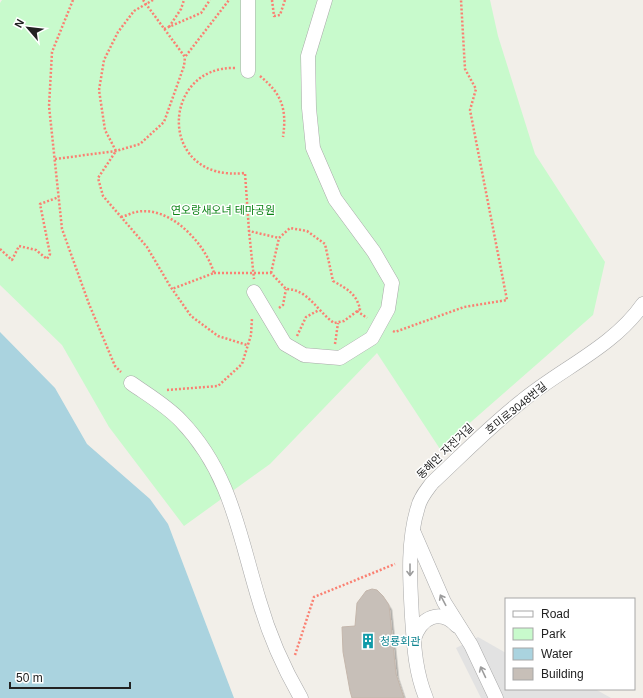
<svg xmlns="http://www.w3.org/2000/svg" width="643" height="698" viewBox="0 0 643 698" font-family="Arial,'Noto Sans KR',sans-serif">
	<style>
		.park { fill: #c8facc }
		.parking { fill: #e2e2e2 }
		.water { fill: #aad3df }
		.building { fill: #c7bfb8; stroke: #c4b6ab; filter: url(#shadow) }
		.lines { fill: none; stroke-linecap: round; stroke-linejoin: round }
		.street-casing { stroke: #a9a9a9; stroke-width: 15 }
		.path { stroke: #fa8072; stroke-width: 2.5; stroke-dasharray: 2 2; stroke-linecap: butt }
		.street { stroke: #fff; stroke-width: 14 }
		.oneway { stroke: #9c9c9c }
		.labels { text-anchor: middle; stroke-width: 3; stroke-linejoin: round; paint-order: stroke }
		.park-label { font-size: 11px; fill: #0c8416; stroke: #fff }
		.street-label { font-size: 11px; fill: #222; stroke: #fff }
		.culture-label { font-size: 11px; fill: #0d838f; stroke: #fff; text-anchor: start }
	</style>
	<defs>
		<filter id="shadow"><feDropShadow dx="2.5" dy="4.5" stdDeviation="0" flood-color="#0004"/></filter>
	</defs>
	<rect width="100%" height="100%" fill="#f2efe9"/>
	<polygon class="park" points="2,0 490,0 498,36 535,154 605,262 593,315 440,449 377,353 270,464 184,526 109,427 62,345 0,285 0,3"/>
	<polygon class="parking" points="478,637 506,653 506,689 595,689 611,698 481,698 456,648"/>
	<polygon class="water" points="0,332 55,388 87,444 150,499 168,524 234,698 0,698"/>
	<polygon class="building" points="372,589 377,590 383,596 389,605 396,674 404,698 352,698 350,691 343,652 342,627 355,626 357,603 366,591"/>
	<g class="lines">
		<defs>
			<g id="street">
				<polyline points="248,71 248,0"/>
				<polyline points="254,292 285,344 304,355 340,358 372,338 388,309 392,283 374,252 335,199 313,148 309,108 308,56 325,0"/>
				<path d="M131 383C148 395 167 406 181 421 231 473 239 535 259 600 269 635 283 667 301 698"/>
				<polyline points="414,533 444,602 471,645 496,698"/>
				<path d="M414 639C421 617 440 608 457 626"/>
				<path d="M426 698C415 671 414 645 412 617 410 581 407 542 418 507 420 498 426 491 432 483 461 456 490 426 522 401 562 368 613 347 643 304"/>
			</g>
		</defs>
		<use href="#street" class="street-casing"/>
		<g class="path">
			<polyline points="73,0 52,52 49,106 62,229 89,304 115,366 121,372"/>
			<polyline points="143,0 185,57 229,0"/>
			<polyline points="153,0 134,11 118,32 104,60 99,90 105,130 116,151 98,178 103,196 147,247 170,286 191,316 218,336 247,345"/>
			<polyline points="272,0 274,16 280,15 285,0"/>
			<polyline points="169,27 181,9 184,0"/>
			<polyline points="164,29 201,13 210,0"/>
			<path d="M235 68C160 66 157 183 245 173L249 231 254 279"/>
			<path d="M260 76C282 94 287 109 283 137"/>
			<polyline points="55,159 116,151 140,144 164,122 184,66 185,57"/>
			<path d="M121 217C126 216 131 213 136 212 170 205 205 243 214 273L172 289"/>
			<polyline points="0,249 12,260 19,246 36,250 47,259 50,254 40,204 59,197"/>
			<path d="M214 273H271L286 289C308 289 317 311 334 323L344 321 360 309C356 293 347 289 333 281L325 244 307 231 290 228 279 238 249 231"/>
			<polyline points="271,273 279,238"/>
			<polyline points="279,308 283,305 286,289"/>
			<polyline points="357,311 367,318"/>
			<polyline points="393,331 395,332 464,307 507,300 470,110 476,89 465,69 461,0"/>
			<polyline points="297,336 306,317 319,310"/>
			<polyline points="335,344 338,323"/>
			<polyline points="167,390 218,386 242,364 251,335 252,318"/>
			<polyline points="295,655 314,597 395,564"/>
		</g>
		<use href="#street" class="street"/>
	</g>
	<defs><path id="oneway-shaft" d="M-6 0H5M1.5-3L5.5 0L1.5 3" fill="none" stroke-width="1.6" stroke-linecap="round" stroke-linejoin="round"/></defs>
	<g class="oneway">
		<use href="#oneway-shaft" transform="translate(410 570) rotate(90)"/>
		<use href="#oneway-shaft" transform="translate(443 600) rotate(-118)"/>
		<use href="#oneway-shaft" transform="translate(483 672) rotate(-115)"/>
	</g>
	<defs>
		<symbol id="building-bare" viewBox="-9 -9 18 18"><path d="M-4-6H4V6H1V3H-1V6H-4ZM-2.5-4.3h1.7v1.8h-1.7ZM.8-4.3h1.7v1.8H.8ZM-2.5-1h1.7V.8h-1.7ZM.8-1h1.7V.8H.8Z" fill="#0f9aa8" stroke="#fff" stroke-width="2.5" paint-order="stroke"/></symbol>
	</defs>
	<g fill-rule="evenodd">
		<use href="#building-bare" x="357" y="630" width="22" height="22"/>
	</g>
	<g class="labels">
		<g class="park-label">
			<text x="223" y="214">연오랑새오녀 테마공원</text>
		</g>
		<g class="street-label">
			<text transform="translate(516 408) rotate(-39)" y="4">호미로3048번길</text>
			<text transform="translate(445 451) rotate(-44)" y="4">동해안 자전거길</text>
		</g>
		<g class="culture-label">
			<text x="380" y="645">청룡회관</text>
		</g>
	</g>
	<rect x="505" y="598" width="130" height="92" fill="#ffffff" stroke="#a7a7a7"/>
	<rect x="513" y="611" width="20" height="6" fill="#ffffff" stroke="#a7a7a7"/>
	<text x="541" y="618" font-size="12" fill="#222222">Road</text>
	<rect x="513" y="628" width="20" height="12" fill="#c8facc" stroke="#a7a7a7"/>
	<text x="541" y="638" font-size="12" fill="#222222">Park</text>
	<rect x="513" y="648" width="20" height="12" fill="#aad3df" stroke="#a7a7a7"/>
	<text x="541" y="658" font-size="12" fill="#222222">Water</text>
	<rect x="513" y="668" width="20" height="12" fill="#c7bfb8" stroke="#a7a7a7"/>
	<text x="541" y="678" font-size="12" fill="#222222">Building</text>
	<g transform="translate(28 28) rotate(298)" stroke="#ffffff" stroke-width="3" paint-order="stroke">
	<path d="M0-3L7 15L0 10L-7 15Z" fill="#222222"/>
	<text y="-6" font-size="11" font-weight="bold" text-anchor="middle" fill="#222222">N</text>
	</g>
	<path d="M10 682v6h120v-6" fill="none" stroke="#222222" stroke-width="2"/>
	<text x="16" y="682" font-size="12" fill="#222222" stroke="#ffffff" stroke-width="3" paint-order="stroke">50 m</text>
</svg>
